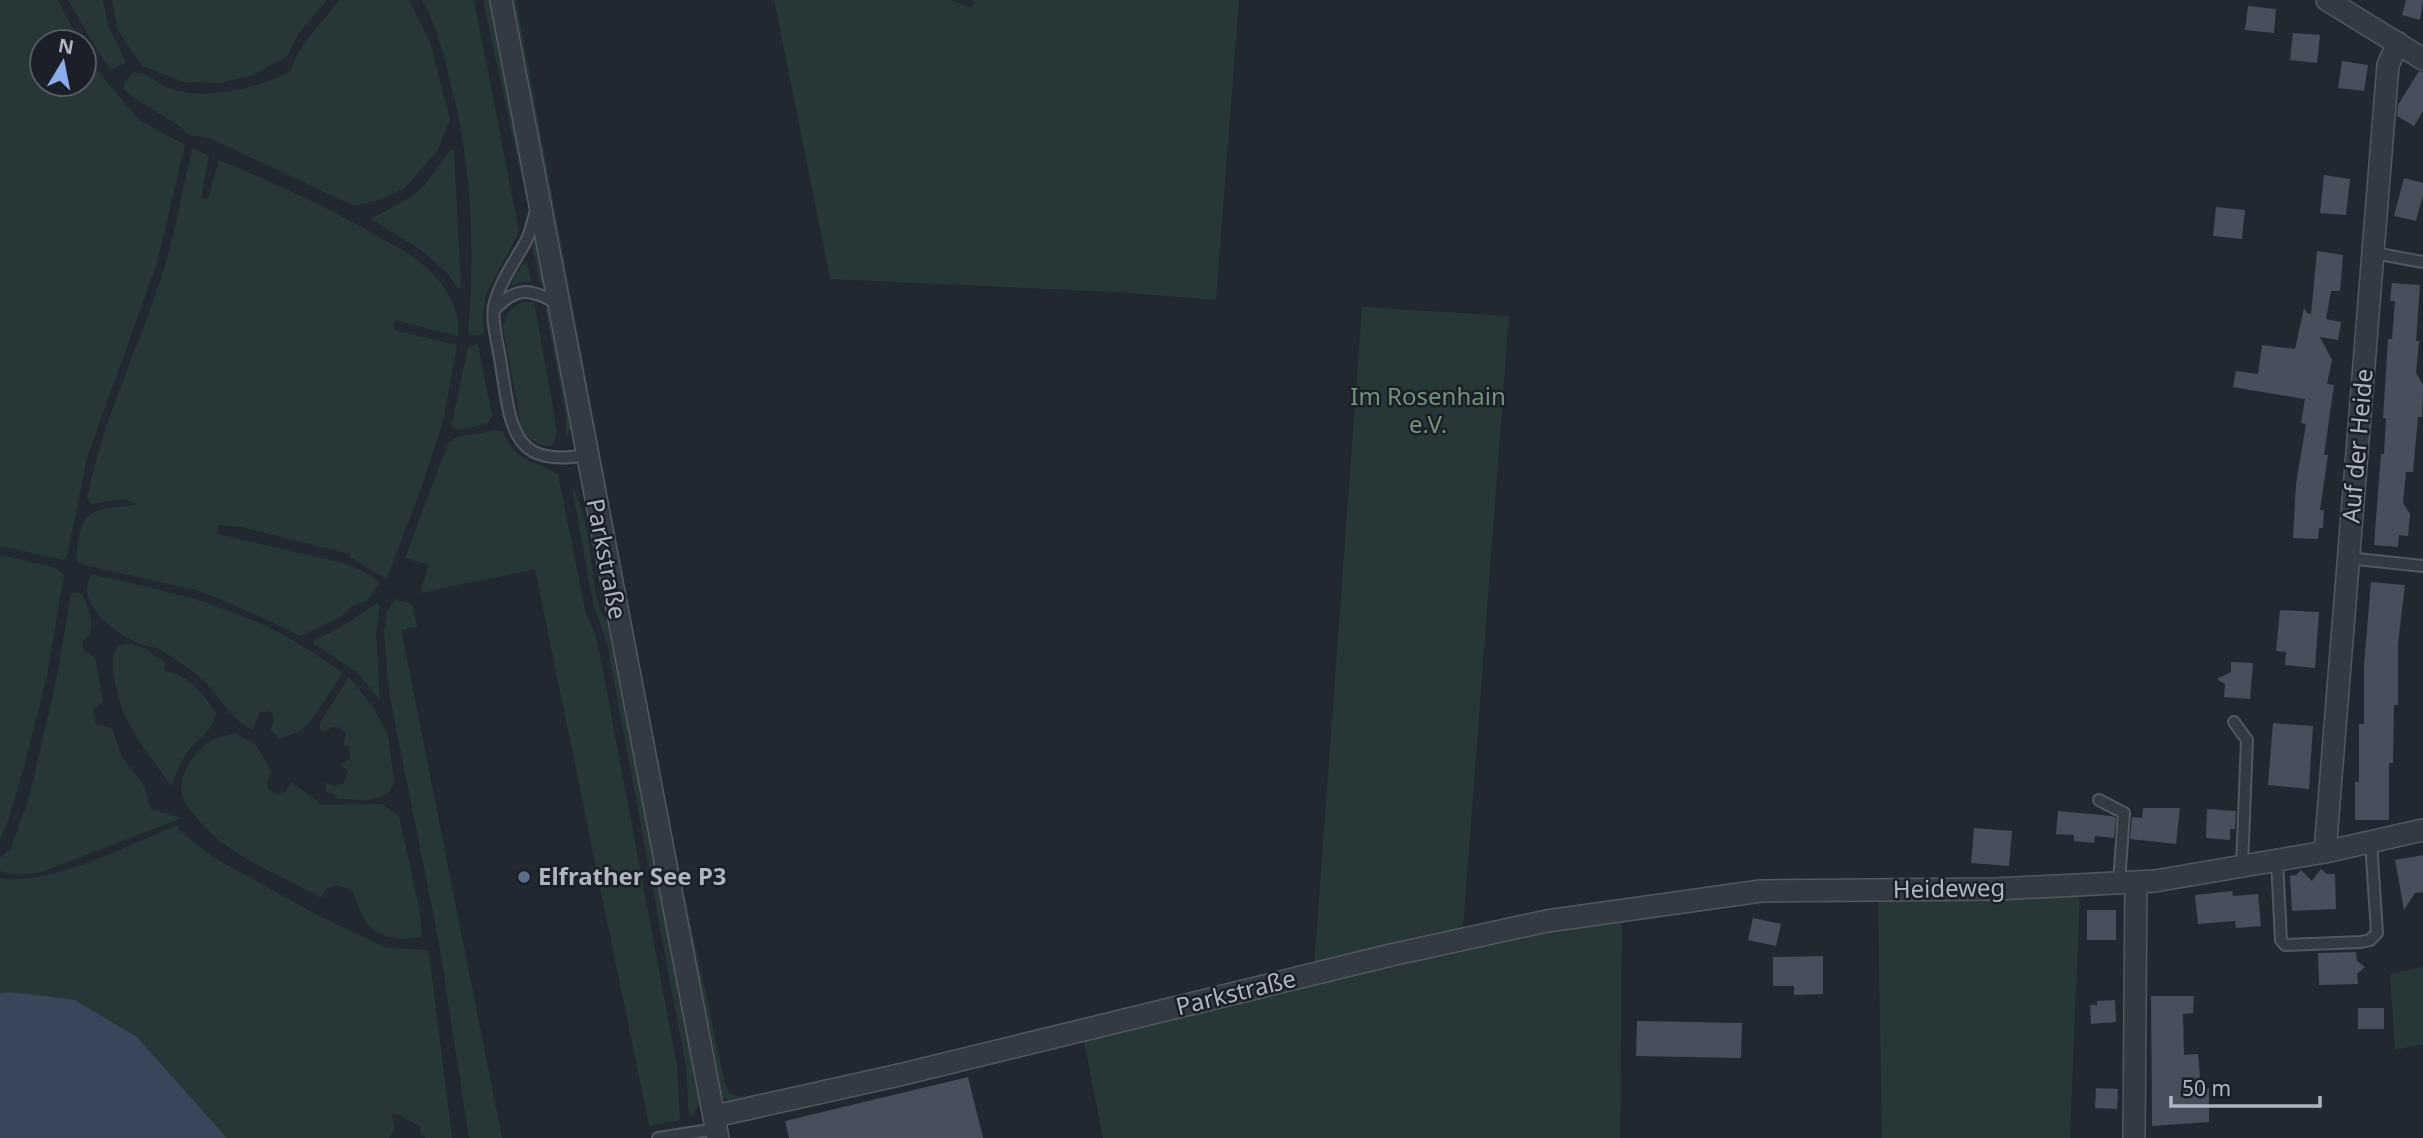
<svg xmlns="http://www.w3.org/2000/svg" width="2423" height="1138" viewBox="0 0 2423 1138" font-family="'Noto Sans',sans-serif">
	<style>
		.green { fill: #273737 }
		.water { fill: #39455a }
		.building { fill: #484f5c }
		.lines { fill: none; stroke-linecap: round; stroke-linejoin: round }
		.lane-casing { stroke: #525861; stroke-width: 14 }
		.street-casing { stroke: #525861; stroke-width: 24 }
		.lane { stroke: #343a43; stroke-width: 10 }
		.street { stroke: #343a43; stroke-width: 21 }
		.service-dot { fill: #5c6f8a; stroke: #1a1f28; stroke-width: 2.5 }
		.labels { text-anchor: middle; stroke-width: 5; stroke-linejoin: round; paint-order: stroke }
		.park-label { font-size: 24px; fill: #71937a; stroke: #1a1f28 }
		.street-label { font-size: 24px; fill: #aeb5c0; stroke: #1a1f28 }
		.poi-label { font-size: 24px; font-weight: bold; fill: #aeb5c0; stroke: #1a1f28; text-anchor: start }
	</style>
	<rect width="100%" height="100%" fill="#212832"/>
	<g class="green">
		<polygon points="0,0 58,0 80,42 42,42 42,84 84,84 84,50 101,75 138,119 185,145 157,263 87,458 67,556 64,560 0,546"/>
		<polygon points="68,0 103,0 108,26 126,62 111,70 99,53"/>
		<polygon points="112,0 327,0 299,33 287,57 253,75 220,83 184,82 142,66 117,29"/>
		<path d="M339 0H409L430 42 450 119 438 150 405 188 382 199 354 206 209 138 189 135 179 126 130 95 124 89 125 82 134 72C147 72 157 84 169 88 206 102 256 88 290 72 300 42 322 24 339 0Z"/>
		<path d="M422 0H474L519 232 486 294 483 314 484 334 472 336 468 333C476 247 471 160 449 76 442 50 436 24 422 0Z"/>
		<polygon points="483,0 493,0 527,187 527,203"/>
		<path d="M508 0H516L663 793 725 1084 730 1093 748 1099C736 1104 729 1103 719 1095Z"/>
		<polygon points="774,0 951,0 972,8 973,0 1239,0 1216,300 1117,292 830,279"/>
		<path d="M194 148 209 156 201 198 208 199 219 160C272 182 325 206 374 234 397 247 423 260 439 281 451 295 461 318 458 336L395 320 393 330 457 345 443 422 421 489 387 578H384L350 557V554L241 527 219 525 217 534 343 563 363 571 380 582 367 601 352 606 342 616 301 636 239 607 196 590 84 565 78 562 76 556C81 525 79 511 115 507 123 506 130 507 137 504L122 499 91 504 87 499C102 421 138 350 162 275 175 235 182 191 192 150Z"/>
		<polygon points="451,149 454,151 461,287 458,289 448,274 421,250 371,219 409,198 425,185"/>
		<polygon points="537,237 548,287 540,284 532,246"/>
		<polygon points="526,260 532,283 526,281 511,286 510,284"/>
		<path d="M523 302H534L556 424 557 432 552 446C537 446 527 440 521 426L503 327C506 314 511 307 523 302Z"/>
		<polygon points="545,306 554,318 573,423 566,438 566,416"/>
		<polygon points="1362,307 1509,316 1463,930 1314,967"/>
		<polygon points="478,344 492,416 488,423 459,430 453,427 452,423 468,347"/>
		<path d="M496 430 503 432C517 464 531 458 558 474L585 610 595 635 600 655 677 1066 680 1120 649 1126 535 569 420 593 429 565 405 558 448 443 458 437Z"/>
		<path d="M572 487C590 513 590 572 599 605 602 615 608 625 613 635L701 1102 692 1116 689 1115 686 1067 607 643 593 603Z"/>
		<polygon points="0,555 56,568 64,575 47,676 22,775 8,821 0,840"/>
		<path d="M95 575C146 586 196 597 245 617 280 630 312 652 343 673L313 718 302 730 280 739 271 730 274 717 270 711 260 712 253 730C227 716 225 703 206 683 193 669 172 658 156 647 132 647 91 617 87 593 86 588 89 580 90 576Z"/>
		<path d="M74 592 82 594C88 609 100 630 83 641V649L95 658 103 702 93 709 96 724 112 728 122 757 144 786 151 809 182 818 42 872C28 874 13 876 0 871V858L11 848 29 798 57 677 71 593Z"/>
		<polygon points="395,599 412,604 417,626 401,630 502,1138 469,1138 439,943 389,693 384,631 387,612"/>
		<polygon points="377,603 380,606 376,633 380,700 357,672 314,644 313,641 341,627"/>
		<path d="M131 644 144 648 165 662 164 671C188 674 204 694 216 713 214 730 196 740 186 754 179 763 176 776 171 786 158 766 142 748 131 727 121 711 106 665 116 649 120 643 126 644 131 644Z"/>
		<polygon points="349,677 373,707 388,735 394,783 388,794 368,800 338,799 334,794 326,792 326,782 335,786 343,784 348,771 340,764 350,759 349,747 343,745 346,733 341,728 332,727 326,731 320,729 320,723"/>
		<path d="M236 734 256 745 272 773 267 782 269 789C275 794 279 795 286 792L291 782 322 805 382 804 399 816 419 908 422 935C409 943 379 938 369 926 361 918 357 900 352 890L337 885 326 889 321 898C280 874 235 860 203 825 185 804 172 794 189 764 200 745 213 736 236 734Z"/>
		<path d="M177 825 179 830 213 857 317 915 387 948 425 950 429 952 452 1138H426L420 1133 421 1127 398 1114 392 1115 395 1128 389 1138H227L137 1037 75 1000 0 993V878C48 887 131 844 177 825Z"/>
		<polygon points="2080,892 2070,1138 1882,1138 1878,901"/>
		<polygon points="1622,917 1620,1138 1103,1138 1083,1036 1542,929"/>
		<polygon points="2423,967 2423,1044 2395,1050 2390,974"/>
	</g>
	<polygon class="water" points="11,992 75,1000 137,1037 227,1138 0,1138 0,993"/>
	<g class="building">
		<polygon points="2406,0 2423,0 2420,20 2402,15"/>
		<polygon points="2248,6 2276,9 2274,33 2245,30"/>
		<polygon points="2293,33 2320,35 2317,63 2290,60"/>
		<polygon points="2342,61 2368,65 2364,91 2338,88"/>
		<polygon points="2419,71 2423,72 2423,111 2414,126 2397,116 2398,105"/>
		<polygon points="2324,175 2350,179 2346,215 2320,213"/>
		<polygon points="2404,178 2423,183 2423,195 2416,221 2394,216"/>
		<polygon points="2216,207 2245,210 2242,239 2213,236"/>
		<polygon points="2317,251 2343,255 2340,291 2331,291 2326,319 2341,322 2338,340 2320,337 2332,360 2327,384 2334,385 2324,455 2328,455 2320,510 2324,510 2323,528 2319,528 2318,539 2293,538 2296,484 2306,424 2301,423 2305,399 2233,387 2236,371 2258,374 2262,345 2295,349 2304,308 2307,313 2311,314"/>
		<polygon points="2392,283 2420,285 2416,341 2419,341 2416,373 2423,385 2422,417 2418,417 2413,472 2406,472 2403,503 2410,514 2408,536 2399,535 2398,547 2374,545 2381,454 2384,454 2386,418 2383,418 2388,339 2392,339 2395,301 2390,301"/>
		<polygon points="2371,582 2405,585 2398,644 2398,705 2394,705 2393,763 2389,763 2389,820 2355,820 2355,782 2359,782 2359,724 2364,724 2364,665"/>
		<polygon points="2280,610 2319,612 2315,668 2285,665 2286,652 2276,651"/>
		<polygon points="2231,662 2253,663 2250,699 2224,697 2225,684 2217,679 2231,672"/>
		<polygon points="2273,723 2313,726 2309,789 2268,785"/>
		<polygon points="2143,808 2180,808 2176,844 2130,839 2132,817 2142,818"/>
		<polygon points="2207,809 2236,811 2235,829 2230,829 2230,840 2206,838"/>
		<polygon points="2058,811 2112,816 2116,818 2114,838 2095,836 2094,843 2074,841 2074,835 2056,834"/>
		<polygon points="1974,828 2012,831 2009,866 1971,863"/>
		<polygon points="2423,855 2423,892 2415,893 2404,910 2395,860"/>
		<polygon points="2321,869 2327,874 2335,874 2336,909 2292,911 2290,876 2296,875 2301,870 2312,881"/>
		<polygon points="2232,891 2233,896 2258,894 2261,926 2236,928 2235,921 2198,924 2195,895"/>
		<rect x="2087" y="910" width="29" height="30"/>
		<polygon points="1753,918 1781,924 1776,946 1748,940"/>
		<polygon points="2356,952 2357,961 2365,967 2357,974 2358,984 2319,985 2318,953"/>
		<polygon points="1823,956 1823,994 1794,995 1794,986 1773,986 1773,957"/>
		<polygon points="2151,996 2194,996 2193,1013 2183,1014 2184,1055 2198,1054 2201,1088 2209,1088 2209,1122 2152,1126"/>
		<polygon points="2115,1000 2116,1022 2091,1024 2090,1005 2097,1005 2097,1001"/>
		<rect x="2358" y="1008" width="26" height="21"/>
		<polygon points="1637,1021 1742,1023 1741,1058 1636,1056"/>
		<polygon points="968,1077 983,1138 789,1138 785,1121"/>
		<polygon points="2096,1088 2118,1089 2117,1109 2095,1108"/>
	</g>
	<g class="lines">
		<defs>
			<g id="lane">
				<path d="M537 207C533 219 531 233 525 243 513 264 500 282 494 306 491 323 499 347 501 365 511 424 510 469 586 455"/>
				<polyline points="2374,253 2423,262"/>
				<path d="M495 309C518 285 530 290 558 303"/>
				<polyline points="2348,558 2423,566"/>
				<polyline points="2234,722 2247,740 2242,866"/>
				<polyline points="2099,800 2124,813 2119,883"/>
				<polyline points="2277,861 2281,940 2285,945 2361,942 2370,940 2377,933 2371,842"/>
				<polyline points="658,1138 716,1129"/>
			</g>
			<g id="street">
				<polyline points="501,0 718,1138"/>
				<polyline points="2327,0 2423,59"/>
				<polyline points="2325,852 2388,65 2398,43"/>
				<polyline points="715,1116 899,1075 1391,955 1547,921 1761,891 1996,889 2155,881 2325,852 2423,830"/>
				<polyline points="2134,1138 2136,882"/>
			</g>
		</defs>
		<use href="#lane" class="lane-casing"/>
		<use href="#street" class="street-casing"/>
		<use href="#lane" class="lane"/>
		<use href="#street" class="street"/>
	</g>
	<circle class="service-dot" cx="524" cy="877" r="7"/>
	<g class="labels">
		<g class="park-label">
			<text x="1428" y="405">Im Rosenhain<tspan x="1428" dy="28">e.V.</tspan></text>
		</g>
		<g class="street-label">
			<text transform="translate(2358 446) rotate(-85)" y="8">Auf der Heide</text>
			<text transform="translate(606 559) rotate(79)" y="8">Parkstraße</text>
			<text transform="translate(1949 889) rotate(-1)" y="8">Heideweg</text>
			<text transform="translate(1236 993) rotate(-14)" y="8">Parkstraße</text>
		</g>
		<g class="poi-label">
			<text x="538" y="885">Elfrather See P3</text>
		</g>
	</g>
	<g transform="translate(63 63) rotate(10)"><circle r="33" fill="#1a1f28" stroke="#555b65" stroke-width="2"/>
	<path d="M0-5L12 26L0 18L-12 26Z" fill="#8cace8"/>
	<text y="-10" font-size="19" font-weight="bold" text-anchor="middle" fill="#aeb5c0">N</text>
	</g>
	<path d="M2171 1096v10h149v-10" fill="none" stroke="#aeb5c0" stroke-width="3.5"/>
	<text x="2182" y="1096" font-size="21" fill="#aeb5c0" stroke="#1a1f28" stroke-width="5" paint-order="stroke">50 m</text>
</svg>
